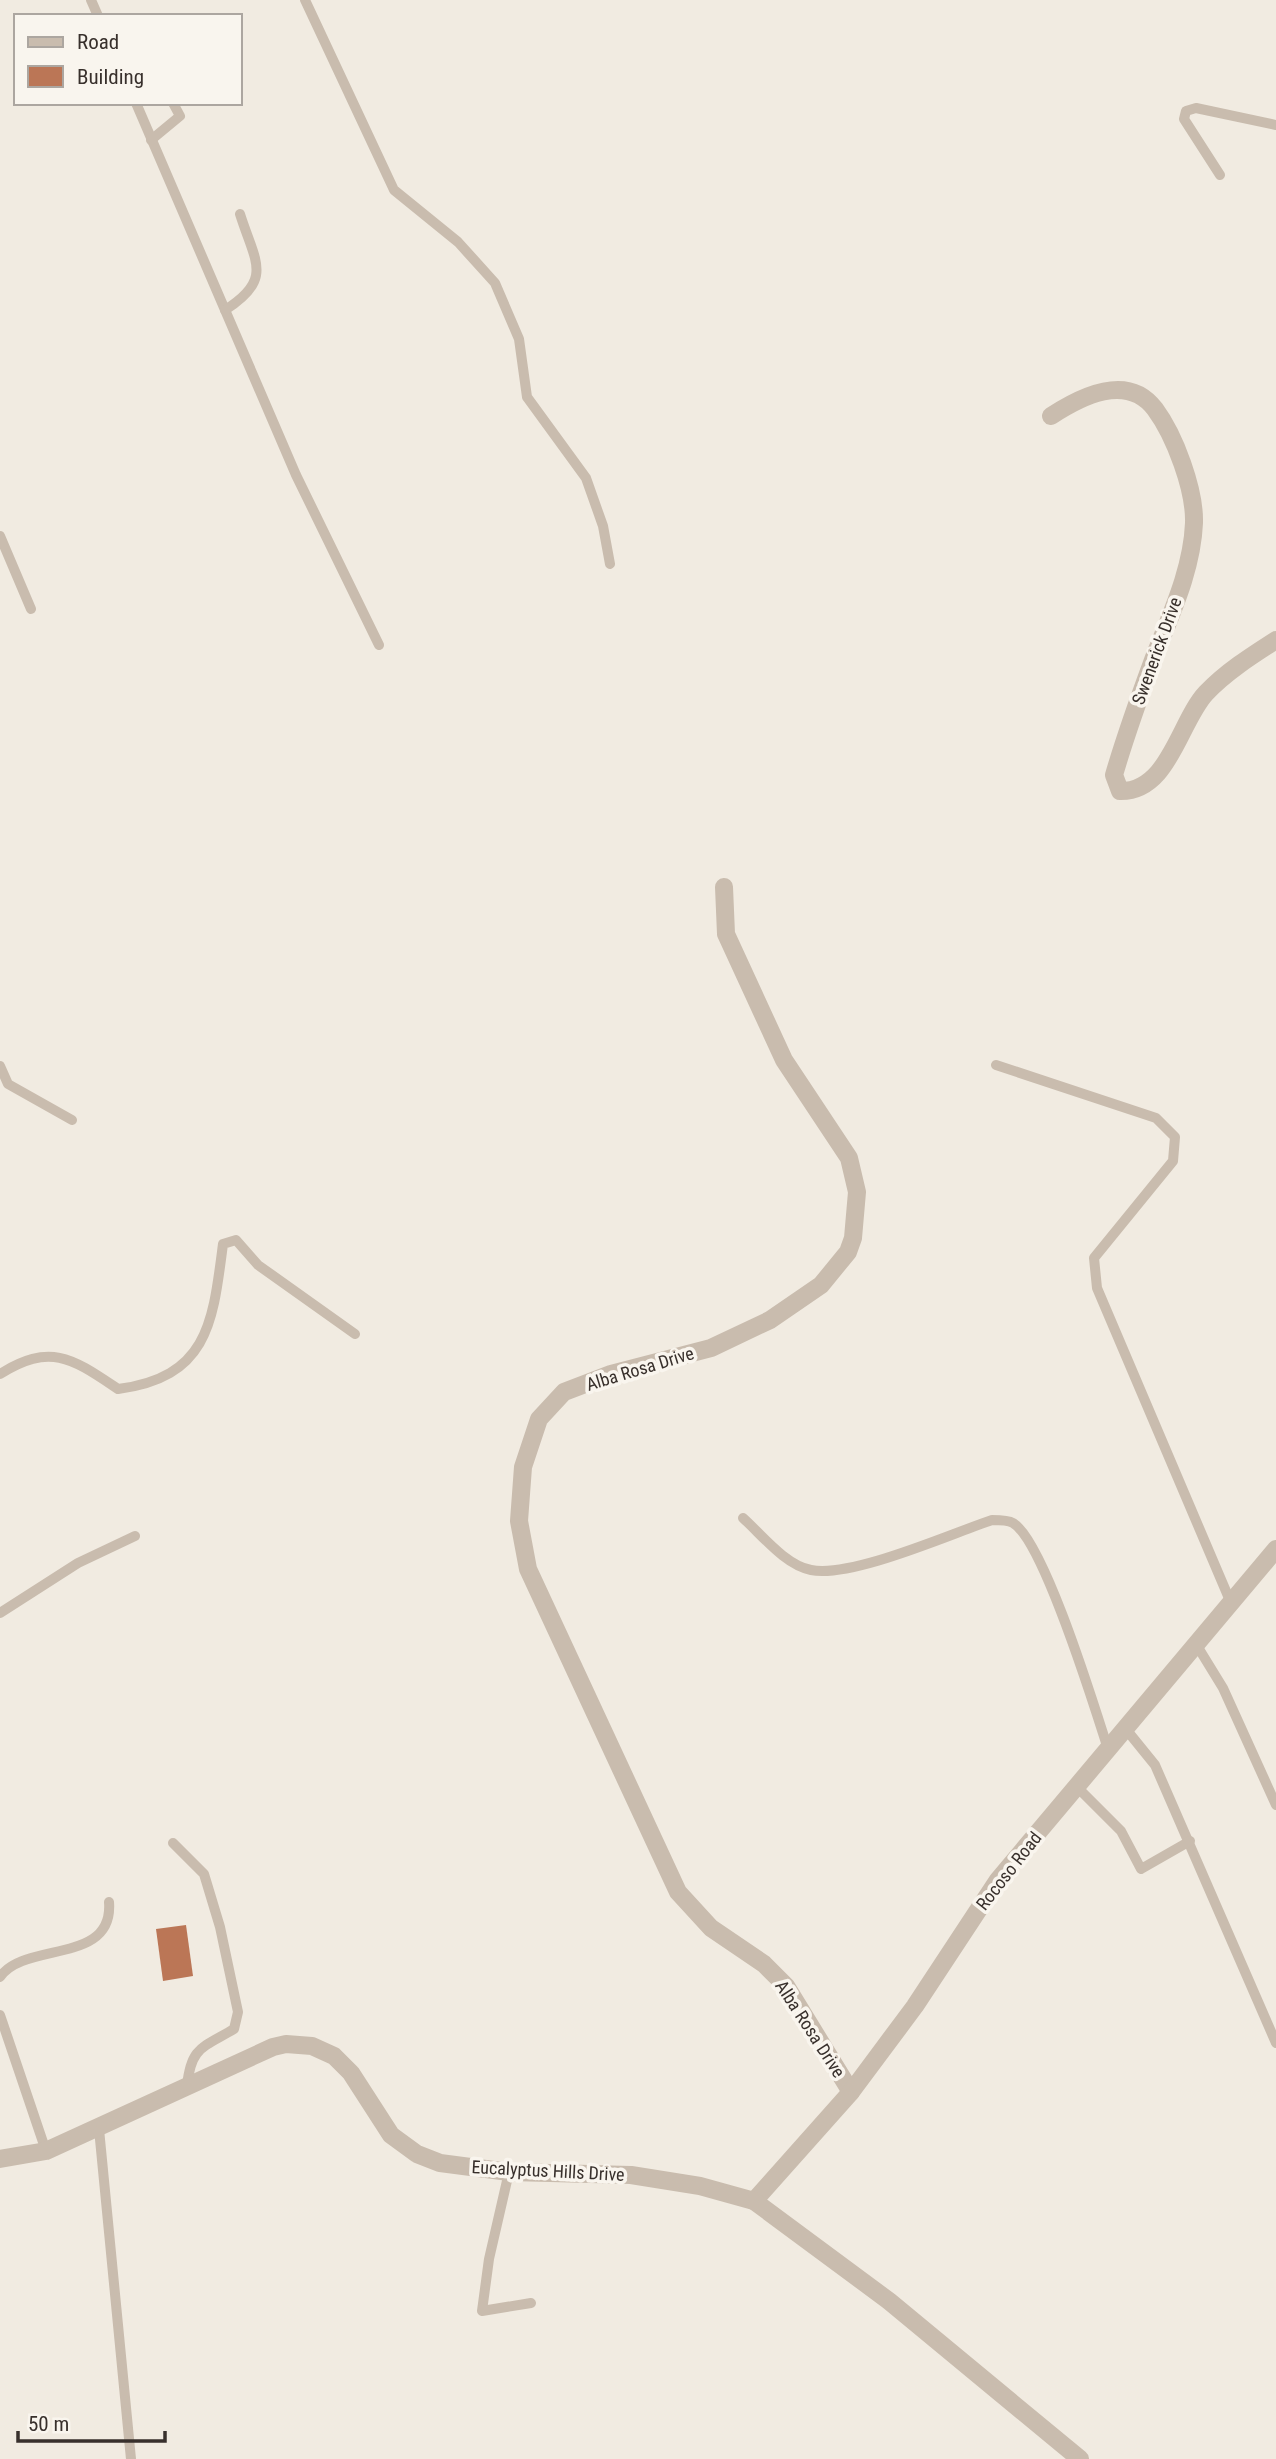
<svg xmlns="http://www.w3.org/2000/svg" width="1276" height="2459" viewBox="0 0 1276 2459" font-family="'Roboto Condensed',sans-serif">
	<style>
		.building { fill: #bb7656 }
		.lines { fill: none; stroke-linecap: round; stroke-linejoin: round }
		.service { stroke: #c9bcae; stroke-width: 10 }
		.minor { stroke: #c9bcae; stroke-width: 18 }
		.tertiary { stroke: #c9bcae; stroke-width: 18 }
		.labels { text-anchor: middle; stroke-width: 7; stroke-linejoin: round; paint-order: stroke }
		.street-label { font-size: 18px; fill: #38302c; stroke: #f9f5ee }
	</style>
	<rect width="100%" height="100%" fill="#f1ebe1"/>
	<polygon class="building" points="186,1925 193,1976 163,1981 156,1929"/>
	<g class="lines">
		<g class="service">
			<polyline points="91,0 98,16"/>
			<polyline points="305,0 394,190 458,242 495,283 519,339 527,397 586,478 603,526 610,564"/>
			<polyline points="136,103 296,475 379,645"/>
			<polyline points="151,140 180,116 173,103"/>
			<polyline points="1220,175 1184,119 1186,111 1196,108 1276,125"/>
			<path d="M225 310C274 279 255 262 240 214"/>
			<polyline points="0,536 31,609"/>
			<polyline points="996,1065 1156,1118 1175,1137 1173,1161 1094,1258 1097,1288 1231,1603"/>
			<polyline points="0,1066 8,1084 72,1120"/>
			<path d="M0 1374C51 1342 73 1359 118 1389 209 1377 213 1321 223 1244L236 1240 258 1265 355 1334"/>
			<path d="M743 1518C762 1535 785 1565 811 1570 852 1578 950 1534 992 1520 998 1520 1008 1520 1013 1523 1044 1541 1095 1709 1108 1749"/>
			<polyline points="0,1613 78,1563 135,1536"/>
			<polyline points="1196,1644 1223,1688 1276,1805"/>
			<polyline points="1125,1728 1155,1765 1276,2043"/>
			<polyline points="1078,1788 1121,1831 1141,1869 1190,1841"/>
			<path d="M173 1843 204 1874 220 1927 238 2012 234 2029C202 2048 191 2047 187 2086"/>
			<path d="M0 1977C25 1941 114 1965 109 1902"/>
			<polyline points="0,2015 46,2151"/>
			<polyline points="99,2129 131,2459"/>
			<polyline points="509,2172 489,2259 482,2311 531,2303"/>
		</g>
		<g class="minor">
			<path d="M1051 416C1080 397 1127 372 1155 409 1175 436 1195 490 1194 523 1192 571 1170 616 1153 660 1139 698 1125 737 1114 775L1120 791C1169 792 1179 722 1206 693 1226 672 1251 656 1276 640"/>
			<polyline points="724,887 726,934 784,1060 849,1158 857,1192 853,1238 848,1252 821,1285 770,1320 711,1348 611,1374 564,1392 539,1419 523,1467 519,1521 528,1569 678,1892 711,1928 764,1964 786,1986 851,2092"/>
			<polyline points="754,2201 851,2092 915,2006 998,1880 1276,1549"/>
		</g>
		<polyline class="tertiary" points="0,2159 46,2151 273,2047 286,2044 312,2046 334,2056 351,2073 391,2135 417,2154 440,2163 509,2172 631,2175 700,2186 754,2201 889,2301 1080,2459"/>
	</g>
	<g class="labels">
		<g class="street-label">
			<text transform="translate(1157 651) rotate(-70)" y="6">Swenerick Drive</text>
			<text transform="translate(640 1369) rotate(-17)" y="6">Alba Rosa Drive</text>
			<text transform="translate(1009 1871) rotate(-52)" y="6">Rocoso Road</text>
			<text transform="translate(810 2029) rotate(57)" y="6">Alba Rosa Drive</text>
			<text transform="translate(548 2171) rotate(3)" y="6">Eucalyptus Hills Drive</text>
		</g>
	</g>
	<rect x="14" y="14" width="228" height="91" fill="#f9f5ee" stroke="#aca6a0" stroke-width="2"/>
	<rect x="28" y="37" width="35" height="10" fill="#c9bcae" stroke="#aca6a0" stroke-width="2"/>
	<text x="77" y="49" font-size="21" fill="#38302c">Road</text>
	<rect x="28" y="66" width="35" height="21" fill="#bb7656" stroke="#aca6a0" stroke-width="2"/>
	<text x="77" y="84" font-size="21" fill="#38302c">Building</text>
	<path d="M18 2431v10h147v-10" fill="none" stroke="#38302c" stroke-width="3.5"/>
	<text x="28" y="2431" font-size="21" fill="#38302c" stroke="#f9f5ee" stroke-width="5" paint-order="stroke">50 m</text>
</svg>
